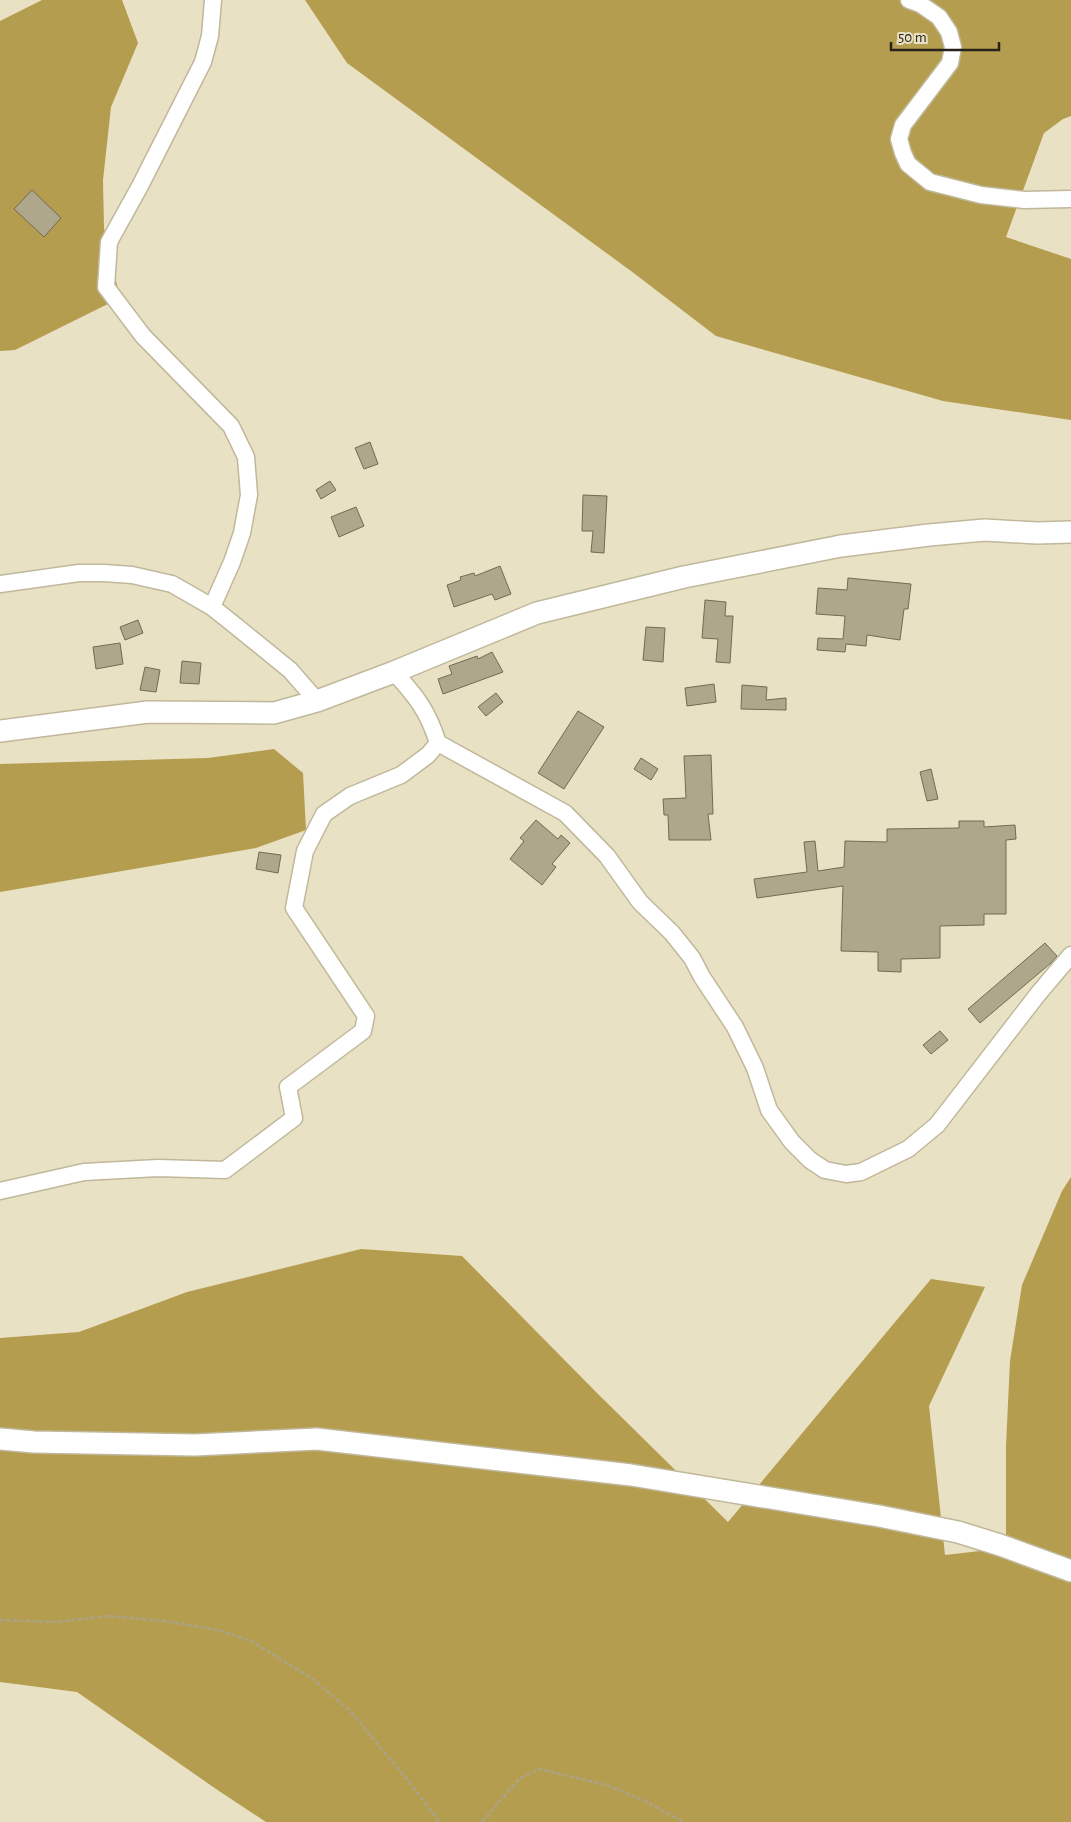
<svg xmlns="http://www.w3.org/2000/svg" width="1071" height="1822" viewBox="0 0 1071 1822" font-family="'Alegreya Sans',sans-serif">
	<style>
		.forest { fill: #b59d4f }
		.building { fill: #afa78b; stroke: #736b51 }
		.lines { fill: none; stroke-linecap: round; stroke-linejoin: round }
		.minor-casing { stroke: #c0b89b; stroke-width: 19 }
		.tertiary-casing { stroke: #c0b89b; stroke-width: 24 }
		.path { stroke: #aaa38b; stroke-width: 2.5; stroke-dasharray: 4 2.5; stroke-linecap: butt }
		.minor { stroke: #fff; stroke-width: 16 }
		.tertiary { stroke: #fff; stroke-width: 21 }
	</style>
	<rect width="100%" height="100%" fill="#e9e1c3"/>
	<g class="forest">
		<polygon points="42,0 122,0 138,43 111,107 103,180 104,228 120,298 15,350 0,351 0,21"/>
		<polygon points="305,0 1071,0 1071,116 1063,119 1044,133 1006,237 1071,259 1071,420 943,401 716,336 635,274 347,63"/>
		<polygon points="274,749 303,773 306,830 256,848 0,892 0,764 208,758"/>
		<polygon points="1071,1177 1071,1822 266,1822 216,1789 77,1692 0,1682 0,1338 79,1332 187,1292 361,1249 462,1256 596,1392 728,1522 931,1279 985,1287 929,1406 945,1555 1006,1548 1006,1446 1010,1361 1022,1285 1062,1191"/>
	</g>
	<g class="building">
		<polygon points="32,190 61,218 44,237 14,209"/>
		<polygon points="370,442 378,464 364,469 355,448"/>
		<polygon points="330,481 336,490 321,499 316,490"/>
		<polygon points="583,495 607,496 604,553 591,552 593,531 582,531"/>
		<polygon points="356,507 364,526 339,537 331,517"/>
		<polygon points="500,566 511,594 495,600 492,594 454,607 447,585 461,580 460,577 474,573 475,576"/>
		<polygon points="848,578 911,584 908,609 904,609 900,640 867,635 866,646 846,644 845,652 817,650 818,638 843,639 845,616 816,614 818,588 847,590"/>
		<polygon points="705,600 726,602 725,616 733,616 730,663 716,662 718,639 702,638"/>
		<polygon points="138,620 143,633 125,640 120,627"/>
		<polygon points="646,627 665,628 663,662 643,660"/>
		<polygon points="120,643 123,664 96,669 93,647"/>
		<polygon points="492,652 503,672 443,694 438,679 452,674 449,666 477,656 478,659"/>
		<polygon points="182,661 201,663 199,684 180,683"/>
		<polygon points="145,667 160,670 156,692 140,690"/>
		<polygon points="714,684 716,702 687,706 685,688"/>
		<polygon points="742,685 767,687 766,700 786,698 786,710 741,709"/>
		<polygon points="496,693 503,702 486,716 478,707"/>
		<polygon points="578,711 604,727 564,789 538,773"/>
		<polygon points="711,755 713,814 708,814 711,840 669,840 668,815 664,815 663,799 686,798 684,756"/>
		<polygon points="641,758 658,769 651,780 634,769"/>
		<polygon points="931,769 938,799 927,801 920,772"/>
		<polygon points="536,820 558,839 561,835 570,843 552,864 556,867 542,885 510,859 524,841 520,838"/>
		<polygon points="959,821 984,821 984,827 1015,825 1016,839 1006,840 1006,914 984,914 984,925 940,926 940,958 901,959 901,972 878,971 878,952 841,951 843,886 757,898 754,879 807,872 804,842 815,841 818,871 844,867 845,841 887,842 887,829 959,828"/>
		<polygon points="259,852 281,855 278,873 256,869"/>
		<polygon points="1045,943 1057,956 1051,963 980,1023 968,1009"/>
		<polygon points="940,1031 948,1040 931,1054 923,1045"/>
	</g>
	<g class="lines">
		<defs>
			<g id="minor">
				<polyline points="909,0 920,4 939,17 949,32 953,47 950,63 903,125 899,139 903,153 908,164 930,182 981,195 1024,200 1071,199"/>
				<polyline points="0,584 79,573 104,573 132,575 172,584 212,607 237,627 290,670 317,701"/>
				<polyline points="212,607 232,562 242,533 249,495 246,457 231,426 143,336 106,287 109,242 140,186 203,62 210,36 213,0"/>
				<path d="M394 672C416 696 428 711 438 743L565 813 607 856 640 902 672 933 692 958 702 977 735 1027 755 1068 769 1110 792 1142 810 1160 825 1170 846 1174 861 1172 908 1149 937 1125 1038 994 1071 955"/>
				<polyline points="0,1191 84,1172 158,1168 225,1170 294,1118 288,1087 363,1031 366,1016 294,908 305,851 324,814 350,796 401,775 428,755 438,743"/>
			</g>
			<g id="tertiary">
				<polyline points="0,731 148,712 274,713 317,701 394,672 537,613 684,577 841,546 929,535 985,530 1037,533 1071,532"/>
				<polyline points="0,1439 34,1442 195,1445 317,1439 631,1475 879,1516 958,1532 1000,1545 1071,1571"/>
			</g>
		</defs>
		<use href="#minor" class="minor-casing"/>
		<use href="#tertiary" class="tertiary-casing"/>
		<g class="path">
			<polyline points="0,1620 55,1622 109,1616 164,1621 218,1630 251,1641 313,1679 352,1713 414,1788 439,1822"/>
			<polyline points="482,1822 520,1778 540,1769 606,1785 643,1800 684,1822"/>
		</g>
		<use href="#minor" class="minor"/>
		<use href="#tertiary" class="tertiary"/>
	</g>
	<path d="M891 42v8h108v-8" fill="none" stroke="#262217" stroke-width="2.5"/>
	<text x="898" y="42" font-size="15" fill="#262217" stroke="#e9e1c3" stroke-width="4" paint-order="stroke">50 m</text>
</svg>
